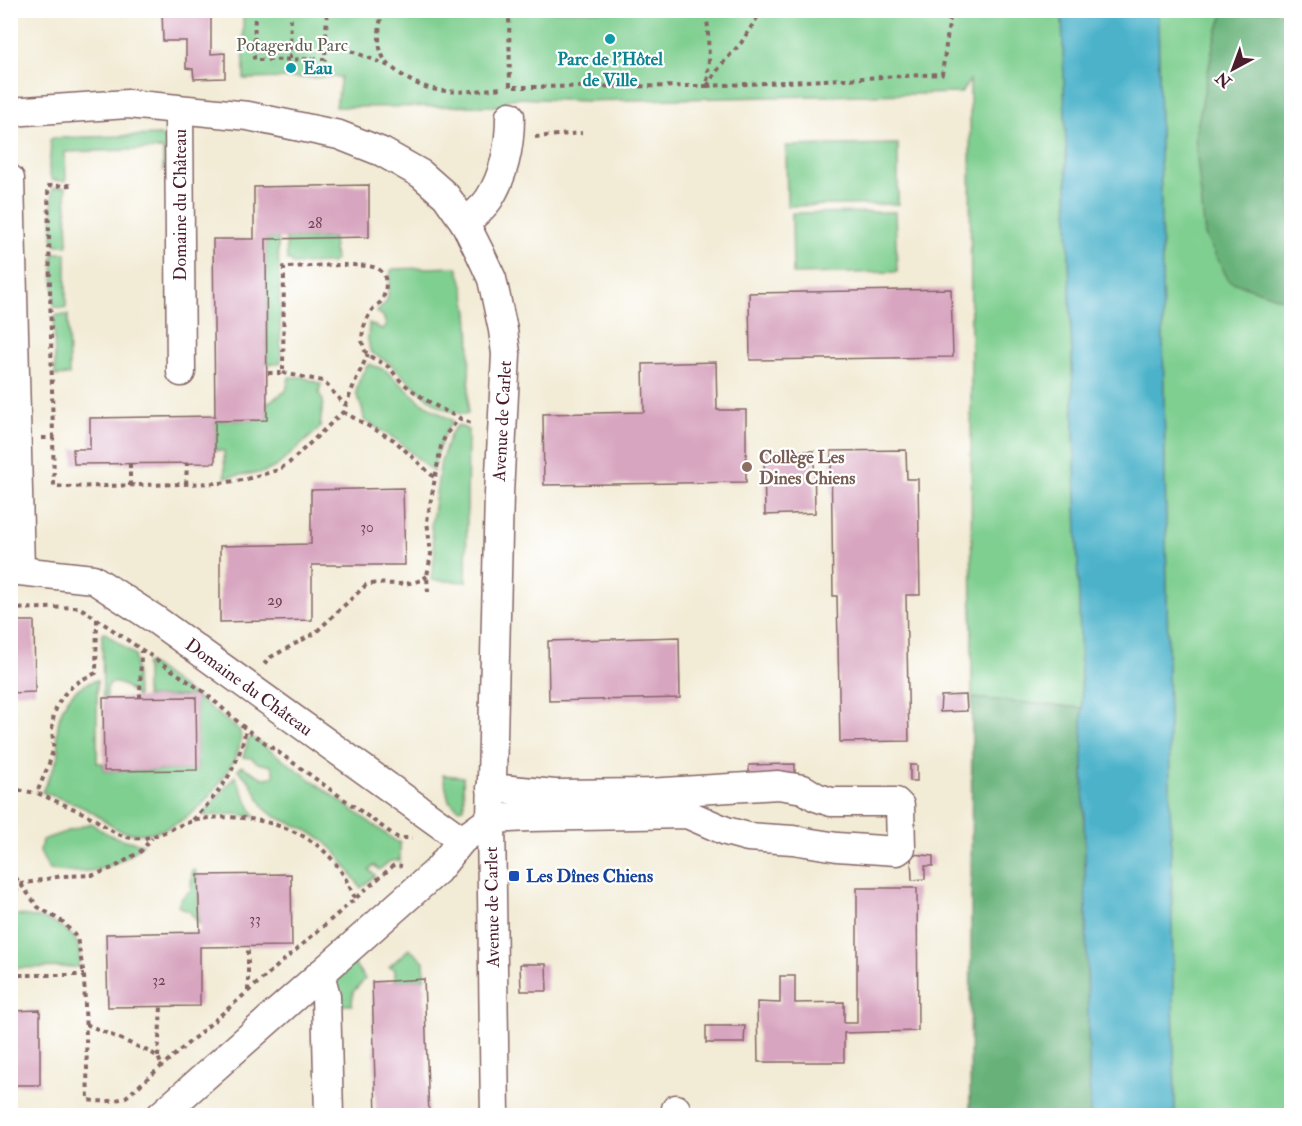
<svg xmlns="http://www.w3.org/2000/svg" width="1302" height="1126" viewBox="0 0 1302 1126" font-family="'IM FELL Double Pica',serif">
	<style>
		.green { fill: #7fcf90; stroke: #64775e; stroke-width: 1.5 }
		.forest { fill: #67b27a; stroke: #586852; stroke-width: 1.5 }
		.water { fill: #4cb2ca; stroke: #4b687a; stroke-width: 1.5 }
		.building { fill: #d8a5c0 }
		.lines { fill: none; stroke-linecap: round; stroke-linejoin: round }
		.minor-casing { stroke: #856666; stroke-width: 31 }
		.path { stroke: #856666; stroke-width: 4; stroke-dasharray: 4.5 4.5; stroke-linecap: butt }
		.minor { stroke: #fff; stroke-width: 28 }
		.culture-dot { fill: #0f9aa8; stroke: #fff; stroke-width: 2 }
		.education-dot { fill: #8d6e63; stroke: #fff; stroke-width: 2 }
		.transit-dot { fill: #1a4fb4; stroke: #fff; stroke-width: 2 }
		.labels { text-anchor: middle; stroke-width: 4.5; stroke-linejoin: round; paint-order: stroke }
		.number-label { font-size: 15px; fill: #6e4050 }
		.park-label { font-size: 18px; fill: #5d5d4e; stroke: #fff }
		.culture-label { font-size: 18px; font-weight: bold; fill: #0d838f; stroke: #fff }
		.street-label { font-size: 18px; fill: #4a1f2b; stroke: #fff }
		.education-label { font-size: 18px; font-weight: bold; fill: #785e54; stroke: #fff; text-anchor: start }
		.transit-label { font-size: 18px; font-weight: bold; fill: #164399; stroke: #fff; text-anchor: start }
	</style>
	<rect width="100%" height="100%" fill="#fff"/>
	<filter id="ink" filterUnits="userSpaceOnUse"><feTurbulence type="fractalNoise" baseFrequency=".0167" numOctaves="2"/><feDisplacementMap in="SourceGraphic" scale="12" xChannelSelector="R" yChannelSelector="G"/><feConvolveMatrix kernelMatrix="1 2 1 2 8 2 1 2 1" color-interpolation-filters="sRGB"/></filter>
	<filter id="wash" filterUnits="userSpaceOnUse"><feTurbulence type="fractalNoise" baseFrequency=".008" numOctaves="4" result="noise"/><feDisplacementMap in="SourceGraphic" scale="24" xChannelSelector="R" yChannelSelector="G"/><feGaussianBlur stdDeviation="1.35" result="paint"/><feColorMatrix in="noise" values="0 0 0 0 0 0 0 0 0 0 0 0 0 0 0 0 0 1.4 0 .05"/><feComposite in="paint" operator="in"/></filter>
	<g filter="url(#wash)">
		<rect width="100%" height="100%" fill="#f2ebd5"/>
		<g class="green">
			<polygon points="243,11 1062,11 1082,708 972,698 970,80 961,93 585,101 517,98 506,100 504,106 336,107 341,77 244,79"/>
			<polygon points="1158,11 1291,11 1291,1115 1175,1115"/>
			<path d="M160 135 168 141V164L163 170V149L65 152 66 181 52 180C45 168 53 153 50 140L53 138Z"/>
			<polygon points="898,144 898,204 787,206 786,146"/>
			<polygon points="55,187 66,187 68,245 57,245 53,243 52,191"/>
			<polygon points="895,212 897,272 793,274 792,213"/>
			<polygon points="278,238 281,362 278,364 267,364 266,239"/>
			<polygon points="286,238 333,238 335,260 332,263 293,264 290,261 287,260"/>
			<polygon points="53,253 66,253 66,308 54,307"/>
			<path d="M457 267C475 312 469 363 468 411V414C438 416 411 381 390 364 383 358 376 357 370 351L368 339 369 323 383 330 386 325 383 316 377 312 387 301 391 270 394 269Z"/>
			<polygon points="57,315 68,315 69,375 55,376 54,319"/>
			<path d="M369 364 385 370 421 402 453 421C441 437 437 453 433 472L397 440 364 420C363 406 361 407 357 396 354 388 364 369 369 364Z"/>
			<polygon points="289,377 303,377 321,384 319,393 323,401 320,428 277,466 265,472 225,477 224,451 215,450 215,421 267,420 267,403 286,391"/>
			<polygon points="458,425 468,430 466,582 431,580 435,553 431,527 441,461 451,433"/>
			<path d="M104 632 135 655 137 697C129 689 122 681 110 683L107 688V698H103L102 633Z"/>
			<polygon points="149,663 194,696 146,697 146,664"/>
			<path d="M97 680V763H103L104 771 197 770 196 697 240 731C244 751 228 770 218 785 198 814 161 841 125 832 112 829 104 819 93 813 78 803 59 798 42 792 47 780 55 767 59 754 60 748 57 741 57 735 58 708 70 687 97 680Z"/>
			<polygon points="252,737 397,842 400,842 400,860 390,861 379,870 374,865 369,870 375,875 361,888 336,852 324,841 305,829 274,816 265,809 250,782 238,770 241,766 263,778 272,777 275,774 271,766 258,763 251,758 243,757 248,740"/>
			<polygon points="443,775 463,777 464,808 459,809 449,801"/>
			<polygon points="235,776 255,817 236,814 204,816 204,813"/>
			<path d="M91 823C110 838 121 839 143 844 115 871 86 875 49 870L40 852 42 840Z"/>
			<polygon points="192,870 195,870 198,881 199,924 190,912 178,906 181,899 191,890"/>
			<path d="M15 915C43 915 89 929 78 967L11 968V917Z"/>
			<polygon points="409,949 424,961 424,979 395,981 395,969 389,967"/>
			<polygon points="353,962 365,979 353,992 352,1005 336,1005 335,972"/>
		</g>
		<g class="forest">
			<polygon points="1224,11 1291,11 1291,302 1229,281 1205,235 1195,138 1214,41"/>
			<polygon points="972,698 1082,708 1090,1115 970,1116"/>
		</g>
		<polygon class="water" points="1062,11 1158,11 1175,1115 1090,1115 1082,708"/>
		<g id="blocks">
			<g class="building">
				<polygon points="162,10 204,10 204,17 211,17 211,54 225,53 225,78 194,79 193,69 186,68 186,41 163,41"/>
				<polygon points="369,185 369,237 266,239 267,420 215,421 215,463 74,464 73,449 90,449 90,418 215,416 213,239 254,239 254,187"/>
				<polygon points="951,289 953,357 750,360 749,293"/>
				<polygon points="716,362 717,410 746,410 746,482 544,485 543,414 644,412 643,364"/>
				<polygon points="906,450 907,479 918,479 920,595 906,595 909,741 840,742 837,596 833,596 831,451"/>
				<polygon points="814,451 815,513 765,515 764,452"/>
				<polygon points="403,488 405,565 312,565 312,620 220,622 220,546 311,544 311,490"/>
				<polygon points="10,621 34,621 35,692 10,693"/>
				<polygon points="679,637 680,698 549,701 548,641"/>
				<polygon points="966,695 967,711 940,712 941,696"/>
				<polygon points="196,697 197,770 104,771 103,698"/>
				<polygon points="795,764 795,776 749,776 749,765"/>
				<rect x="910" y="765" width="7" height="16"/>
				<polygon points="911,854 933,856 933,866 925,866 925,879 912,880"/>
				<polygon points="291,874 292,946 200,947 200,1006 108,1007 106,934 200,932 198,875"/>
				<polygon points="857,888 917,888 918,1031 844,1033 844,1062 758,1062 757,1002 780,1003 780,976 795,976 795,1003 844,1002 844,1023 857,1023"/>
				<polygon points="520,964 546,964 547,991 521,991"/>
				<polygon points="424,979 429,1116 376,1116 372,982"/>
				<polygon points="40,1010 40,1085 10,1085 10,1011"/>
				<polygon points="706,1026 745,1026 744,1043 706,1043"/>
			</g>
		</g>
	</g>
	<g filter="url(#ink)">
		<use href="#blocks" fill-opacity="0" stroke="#856666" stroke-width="1.5"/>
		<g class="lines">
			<defs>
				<g id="minor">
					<polyline points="179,111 181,372"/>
					<polyline points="10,112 128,104 248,116 339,135 382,152 421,174 446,196 465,223 480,253 492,279 503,330 506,354 499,494 491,819 495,1116"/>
					<polyline points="10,179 20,569"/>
					<path d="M465 223C473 216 483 208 489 199 505 174 510 145 510 116"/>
					<polyline points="10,570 93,579 156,620 462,840"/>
					<polyline points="320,974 326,996 329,1116"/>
					<polyline points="676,1109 676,1116"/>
					<polyline points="160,1116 437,871 462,840 491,819 529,817 687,814 726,831 748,837 793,840 837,847 897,851 901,848 900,806 896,802 831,802 816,797 803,789 778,785 648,793 555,794 491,788"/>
				</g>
			</defs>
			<use href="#minor" class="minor-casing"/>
			<g class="path">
				<polyline points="255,10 254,60 325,59 327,10"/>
				<path d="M382 10C380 25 377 38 381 52 384 62 392 68 399 73 432 98 465 92 503 88"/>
				<polyline points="509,10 510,91"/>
				<polyline points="326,41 389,66"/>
				<polyline points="290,59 291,10"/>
				<polyline points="707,86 942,74 951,10"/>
				<polyline points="707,86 721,65 741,43 762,10"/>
				<polyline points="514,87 707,86 709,60 707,10"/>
				<polyline points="535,137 582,133"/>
				<path d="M268 373H283L284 267C302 267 363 262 376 268 389 273 387 290 382 300 380 304 375 306 372 310 366 319 360 334 363 345 365 357 376 359 386 365 392 369 396 377 402 382 423 400 447 413 473 424"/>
				<polyline points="283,373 323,381 345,405"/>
				<polyline points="343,412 394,440 435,478"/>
				<polyline points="42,438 53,438 54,486 65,487 220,483 243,480 278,470 289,463 343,412 355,382 368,354"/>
				<polyline points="53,438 48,186 73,185"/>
				<polyline points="186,484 187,463"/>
				<polyline points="130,486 130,464"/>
				<polyline points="428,592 427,576 431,554 427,521 441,446 446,434 459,419"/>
				<polyline points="10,609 79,607 204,692 246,729 398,838 412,838"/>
				<path d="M97 619 96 673C69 684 54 699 52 729 52 735 54 742 53 748 51 763 42 779 37 793 55 801 74 808 91 817 103 824 113 834 127 837 152 843 170 827 193 821 235 810 299 823 329 856 341 868 348 883 355 898"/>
				<path d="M264 664 271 657 315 633 366 585C386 580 409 590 427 576"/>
				<polyline points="140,698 141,651"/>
				<polyline points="10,789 37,793"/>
				<path d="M193 820C222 790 237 770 246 729"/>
				<path d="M10 870 38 907 63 922 77 938 84 975 88 1100C100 1102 115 1102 126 1097L394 865 402 866"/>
				<polyline points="10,900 21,884 62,876 94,875 115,867 141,851 152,838"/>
				<polyline points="10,975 84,975"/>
				<polyline points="248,991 248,946"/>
				<polyline points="86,1024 152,1053 158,1057 162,1066"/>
				<polyline points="158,1057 161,1007"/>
			</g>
			<use href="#minor" class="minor"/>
		</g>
	</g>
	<g class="culture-dot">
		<circle cx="610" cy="39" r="6"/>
		<circle cx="291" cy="68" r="6"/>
	</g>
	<circle class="education-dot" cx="747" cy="467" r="6"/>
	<rect class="transit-dot" x="508" y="870" width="12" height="12" rx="3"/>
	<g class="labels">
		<g class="number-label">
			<text x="315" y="228">28</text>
			<text x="367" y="532">30</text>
			<text x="275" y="605">29</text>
			<text x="255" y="924">33</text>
			<text x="159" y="985">32</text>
		</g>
		<g class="park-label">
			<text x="292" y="51">Potager du Parc</text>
		</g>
		<g class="culture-label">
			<text x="610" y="65">Parc de l'Hôtel<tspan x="610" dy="21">de Ville</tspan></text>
			<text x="303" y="74" text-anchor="start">Eau</text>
		</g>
		<g class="street-label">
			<text transform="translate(180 205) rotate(-90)" y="6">Domaine du Château</text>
			<text transform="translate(502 421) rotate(-87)" y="6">Avenue de Carlet</text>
			<text transform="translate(249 687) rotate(36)" y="6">Domaine du Château</text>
			<text transform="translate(492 907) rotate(-91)" y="6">Avenue de Carlet</text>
		</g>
		<g class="education-label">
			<text x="759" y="463">Collège Les<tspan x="759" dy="21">Dines Chiens</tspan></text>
		</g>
		<g class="transit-label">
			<text x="526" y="882">Les Dînes Chiens</text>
		</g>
	</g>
	<rect width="1302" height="1126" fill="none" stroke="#fff" stroke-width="36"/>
	<g transform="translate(1233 69) rotate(221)" stroke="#ffffff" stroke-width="4.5" paint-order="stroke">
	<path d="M0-4.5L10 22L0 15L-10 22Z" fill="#4a1f2b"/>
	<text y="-9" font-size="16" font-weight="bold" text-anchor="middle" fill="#4a1f2b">N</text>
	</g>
</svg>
